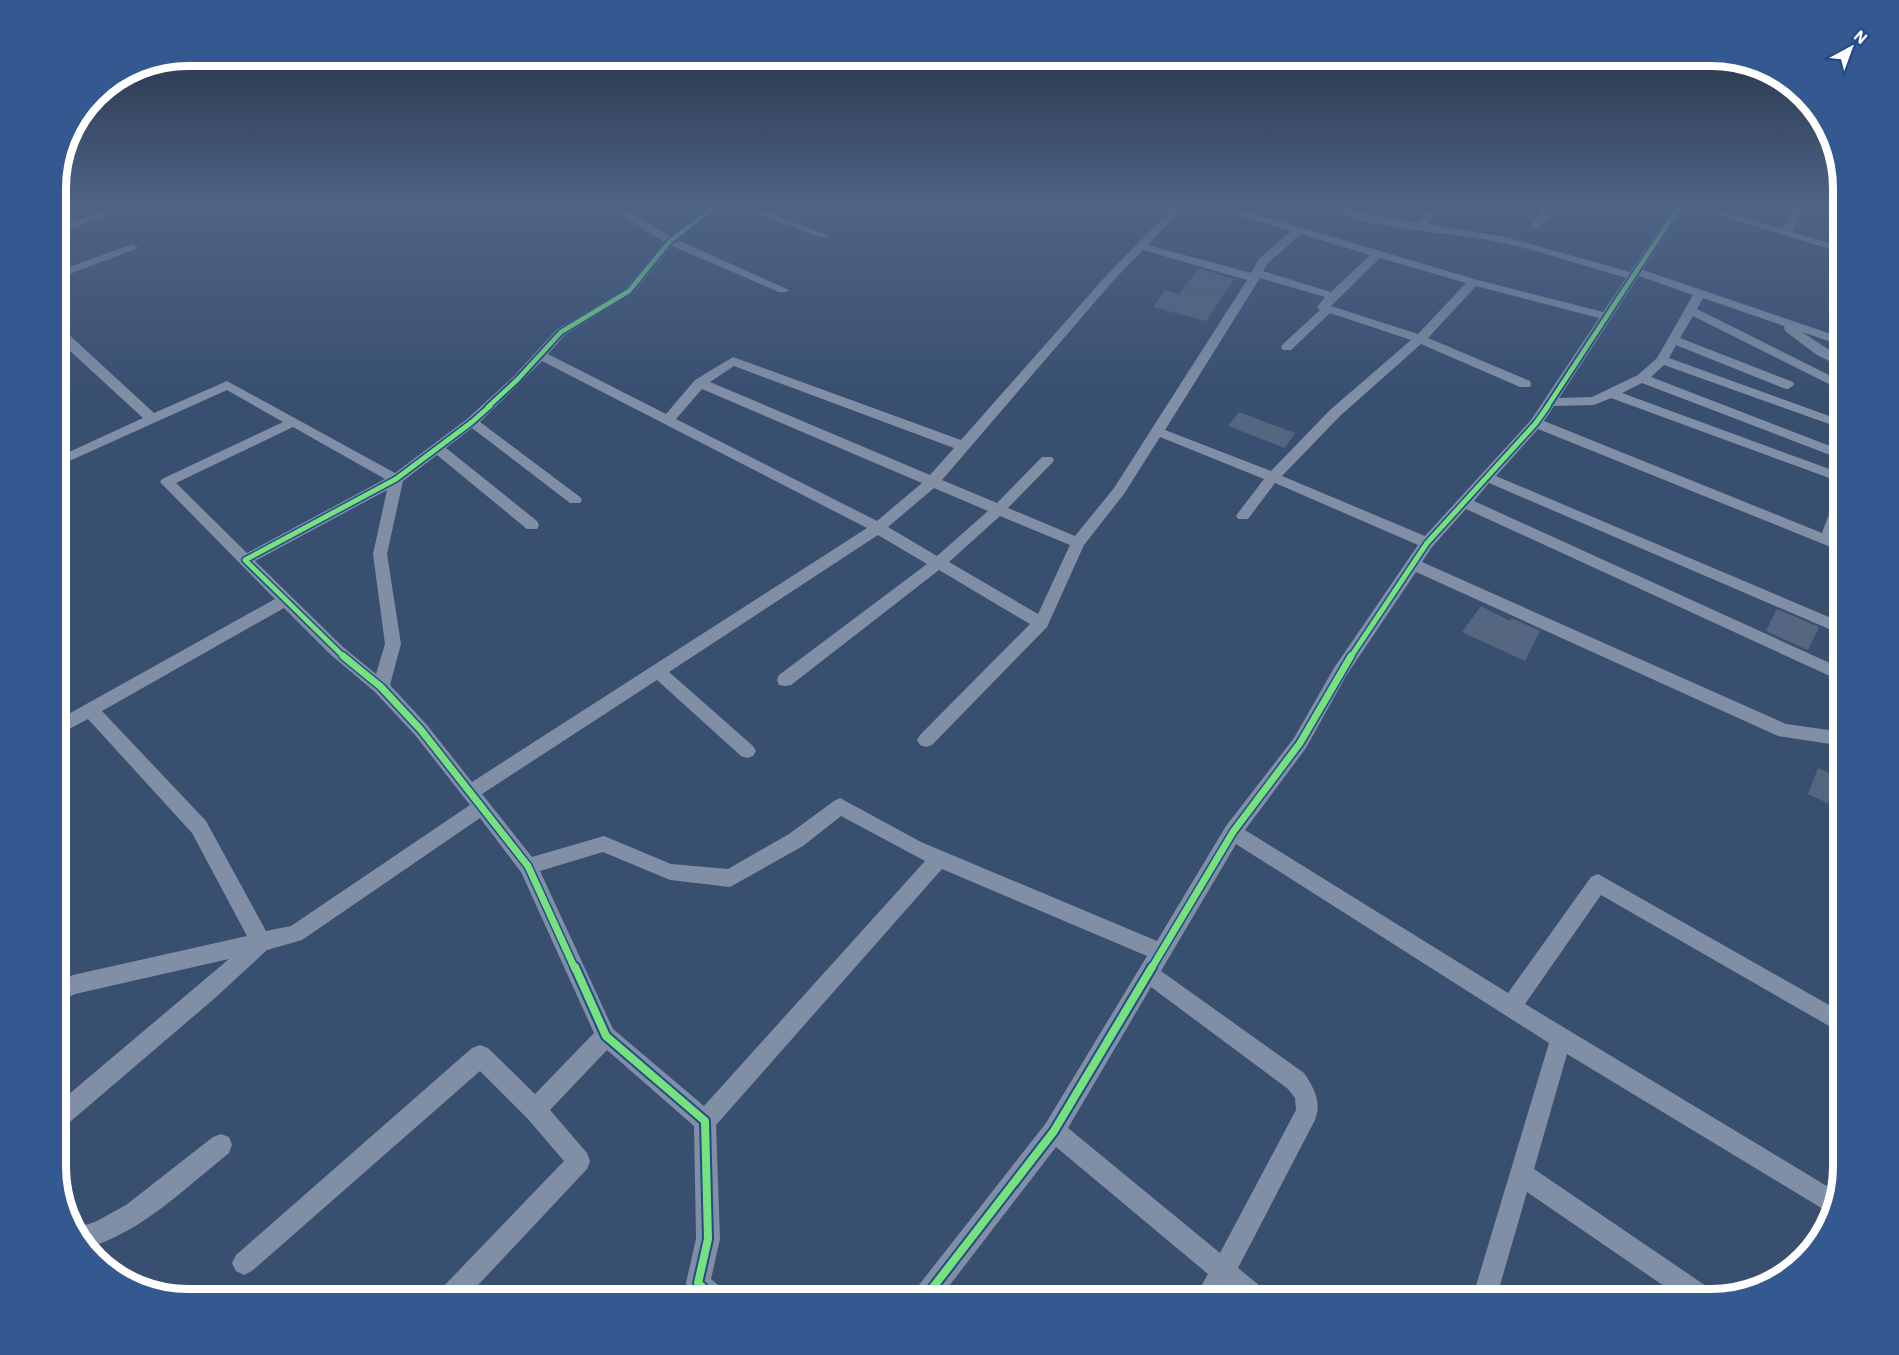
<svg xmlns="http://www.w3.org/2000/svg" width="1899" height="1355" viewBox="0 0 1899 1355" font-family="'IBM Plex Sans',sans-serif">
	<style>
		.building { fill: #556780 }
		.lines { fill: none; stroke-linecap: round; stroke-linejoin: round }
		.street { fill: #808fa5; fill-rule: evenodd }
		.cycleway-far3-casing { stroke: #224b87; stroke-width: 8 }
		.cycleway-far2-casing { stroke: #224b87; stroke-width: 8 }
		.cycleway-far1-casing { stroke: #224b87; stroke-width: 10 }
		.cycleway-casing { stroke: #224b87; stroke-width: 12 }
		.cycleway-far3 { stroke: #77e17e; stroke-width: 4.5 }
		.cycleway-far2 { stroke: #77e17e; stroke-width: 5 }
		.cycleway-far1 { stroke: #77e17e; stroke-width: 7 }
		.cycleway { stroke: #77e17e; stroke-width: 8 }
		.rim { fill: none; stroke: #fff; stroke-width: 8 }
	</style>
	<rect width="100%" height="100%" fill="#394f70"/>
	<g class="building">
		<polygon points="1199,268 1234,279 1206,321 1153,307 1165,290 1179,294"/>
		<polygon points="1239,412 1295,433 1285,448 1228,426"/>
		<polygon points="1481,606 1510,621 1511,618 1540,631 1525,661 1462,632"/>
		<polygon points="1777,609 1819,627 1808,650 1766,631"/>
		<polygon points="1818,768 1844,780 1844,811 1808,794"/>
	</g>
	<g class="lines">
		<g class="street">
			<polygon points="76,205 88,205 104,216 56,235 56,228 91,215"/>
			<path d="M606 205H618L670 236 711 205H722L678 240 789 290 787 292H779L672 246 633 293 565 335 548 354 666 414 695 380 733 357 961 440 1104 278 1175 205H1185L1148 245 1251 273 1259 259 1291 231 1210 207 1209 205H1224L1478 280 1603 312 1626 278C1581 265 1535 249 1489 240 1452 233 1348 227 1324 205H1337L1365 214 1417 223 1435 205H1445L1427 224 1509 238 1630 272 1675 205H1685L1643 270 1843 338V346L1802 332 1843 359V368L1817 355 1785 331 1784 326 1703 298 1697 309 1843 382V391L1693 316 1680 338 1793 382 1794 385 1788 389 1783 388 1676 345 1669 358 1843 421V429L1664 365 1651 377 1843 451V460L1642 383 1622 393 1843 474V483L1611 398 1594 405 1554 406 1544 421 1822 533 1836 496 1843 491V513L1834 538 1843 541V552L1538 429 1496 476 1843 623V635L1489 483 1474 501 1843 669V682L1466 509 1432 547 1422 562 1786 724 1843 732V746L1778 736 1416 572 1346 676 1306 748 1245 830 1508 993 1591 877 1598 874 1843 1013V1034L1601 895 1525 1004 1835 1191 1828 1212 1567 1054 1534 1169 1712 1290 1715 1298 1683 1299 1527 1192 1496 1299H1472L1549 1043 1236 844 1161 971 1304 1073C1314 1088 1322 1102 1315 1120L1238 1268 1265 1290 1268 1299H1238L1226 1290 1220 1299H1194L1208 1274 1056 1147 939 1299H912L915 1290 1046 1123 1147 956 942 869 716 1125 720 1239 711 1279 724 1290 727 1299H698L689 1292 686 1283 696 1239 694 1126 607 1050 550 1110 587 1153 590 1161 587 1169 465 1299H437L440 1290 564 1161 527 1118 480 1071 252 1271 244 1275 236 1271 232 1263 236 1255 472 1048 480 1045 488 1048 535 1094 594 1033 521 872 480 818 302 940 267 950 215 998 64 1127 56 1130V1105L229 959 75 994 56 1003V983L73 975 247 936 192 833 88 719 56 736V721L275 599 160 482 162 479 283 422 227 390 56 467V458L143 418 56 338V330H64L154 413 227 381 395 473 467 419 514 376 557 329 625 289 664 242ZM1301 234 1370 255 1331 292 1263 271 1268 263ZM1143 250 1247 280 1114 488 1075 536 1008 508 1052 463 1054 460 1052 457H1042L997 503 942 480 1112 282ZM1380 258 1466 283 1418 334 1331 306ZM1639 276 1693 295 1657 358 1638 375 1592 397 1559 398ZM1260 278 1325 297 1317 307 1320 310 1283 344 1281 347 1283 350H1291L1330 313 1411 340 1330 410 1271 471 1165 430ZM1476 286 1599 318 1531 420 1425 536 1282 476 1340 416 1421 344 1520 387H1530L1531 384 1530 381 1428 338ZM542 361 867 528 472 782 427 725 390 685 401 644 387 554 403 481 437 455 527 529H537L539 525 537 521 446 448 472 428 570 503H580L582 500 580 497 480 422ZM734 366 954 448 930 475 710 382ZM702 389 922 483 877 521 676 419ZM293 427 385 479 247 553 176 483ZM1160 437 1264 479 1238 513 1236 516 1238 519H1248L1275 483 1418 545 1334 668 1294 738 1226 826 1157 941 921 842 840 798 834 801 789 834 728 869 671 864 604 836 532 857 482 794 657 680 741 756 747 758 753 756 756 751 753 746 669 672 878 535 927 564 779 675 777 680 779 685 785 686 791 685 939 570 1030 624 920 735 917 740 920 745 926 747 932 745 1047 627 1084 545 1124 494ZM934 488 988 511 937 556 888 527ZM387 490 373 554 385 644 376 674 343 647 255 561ZM1000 516 1070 545 1038 614 949 562ZM284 608 331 655 375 692 415 735 470 805 291 926 266 931 206 821 102 711ZM841 816 925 861 704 1106 613 1029 540 871 603 852 670 880 730 887 803 846ZM1151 987 1288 1089 1295 1098 1296 1110 1220 1253 1068 1128Z"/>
			<polygon points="735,205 749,205 828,235 827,237 819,237"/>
			<polygon points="1050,205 1061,205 1053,212 1045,212 1044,210"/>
			<polygon points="1547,205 1557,205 1539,228 1531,228 1530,226"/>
			<polygon points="1686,205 1701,205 1783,229 1795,205 1805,205 1792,232 1843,247 1843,253"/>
			<polygon points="132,244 138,247 136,249 56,279 56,272"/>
			<path d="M221 1134 229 1137 232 1145 229 1153C185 1188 142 1232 87 1248L72 1229 95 1222 126 1205 213 1137Z"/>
		</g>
		<defs>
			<g id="cycleway-far3">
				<polyline points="488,407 518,379 561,332 629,291 670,241 717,205"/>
				<polyline points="1547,407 1680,205"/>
			</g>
			<g id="cycleway-far2">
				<polyline points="345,658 245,560 396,479 472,422 490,406"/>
				<polyline points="1350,658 1427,543 1536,423 1548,406"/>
			</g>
			<g id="cycleway-far1">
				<polyline points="343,656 381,687 421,730 528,866 575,969"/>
				<polyline points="1151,969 1233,832 1300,743 1351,656"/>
			</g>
			<g id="cycleway">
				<polyline points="575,967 606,1036 705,1121 708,1239 698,1283 715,1299"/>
				<polyline points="924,1299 1054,1131 1152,967"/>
			</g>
		</defs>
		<use href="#cycleway-far3" class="cycleway-far3-casing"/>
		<use href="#cycleway-far2" class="cycleway-far2-casing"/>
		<use href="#cycleway-far1" class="cycleway-far1-casing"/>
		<use href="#cycleway" class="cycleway-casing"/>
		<use href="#cycleway-far3" class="cycleway-far3"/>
		<use href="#cycleway-far2" class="cycleway-far2"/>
		<use href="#cycleway-far1" class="cycleway-far1"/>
		<use href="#cycleway" class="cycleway"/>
	</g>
	<linearGradient id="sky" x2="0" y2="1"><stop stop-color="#1f2b3e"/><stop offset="0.52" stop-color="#4e6386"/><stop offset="1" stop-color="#4e6386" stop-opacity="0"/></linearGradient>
	<rect width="1899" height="394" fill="url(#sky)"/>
	<path d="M0 0H1899V1355H0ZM188 66H1711A122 122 0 0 1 1833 188V1167A122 122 0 0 1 1711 1289H188A122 122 0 0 1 66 1167V188A122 122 0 0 1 188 66Z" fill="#345991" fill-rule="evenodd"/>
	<path class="rim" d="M188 66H1711A122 122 0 0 1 1833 188V1167A122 122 0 0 1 1711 1289H188A122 122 0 0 1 66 1167V188A122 122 0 0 1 188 66Z"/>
	<g transform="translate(1851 48) rotate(41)" stroke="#224b87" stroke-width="4.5" paint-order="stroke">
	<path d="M0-4.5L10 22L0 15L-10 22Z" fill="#ffffff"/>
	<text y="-9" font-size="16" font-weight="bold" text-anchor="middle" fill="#ffffff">N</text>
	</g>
</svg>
